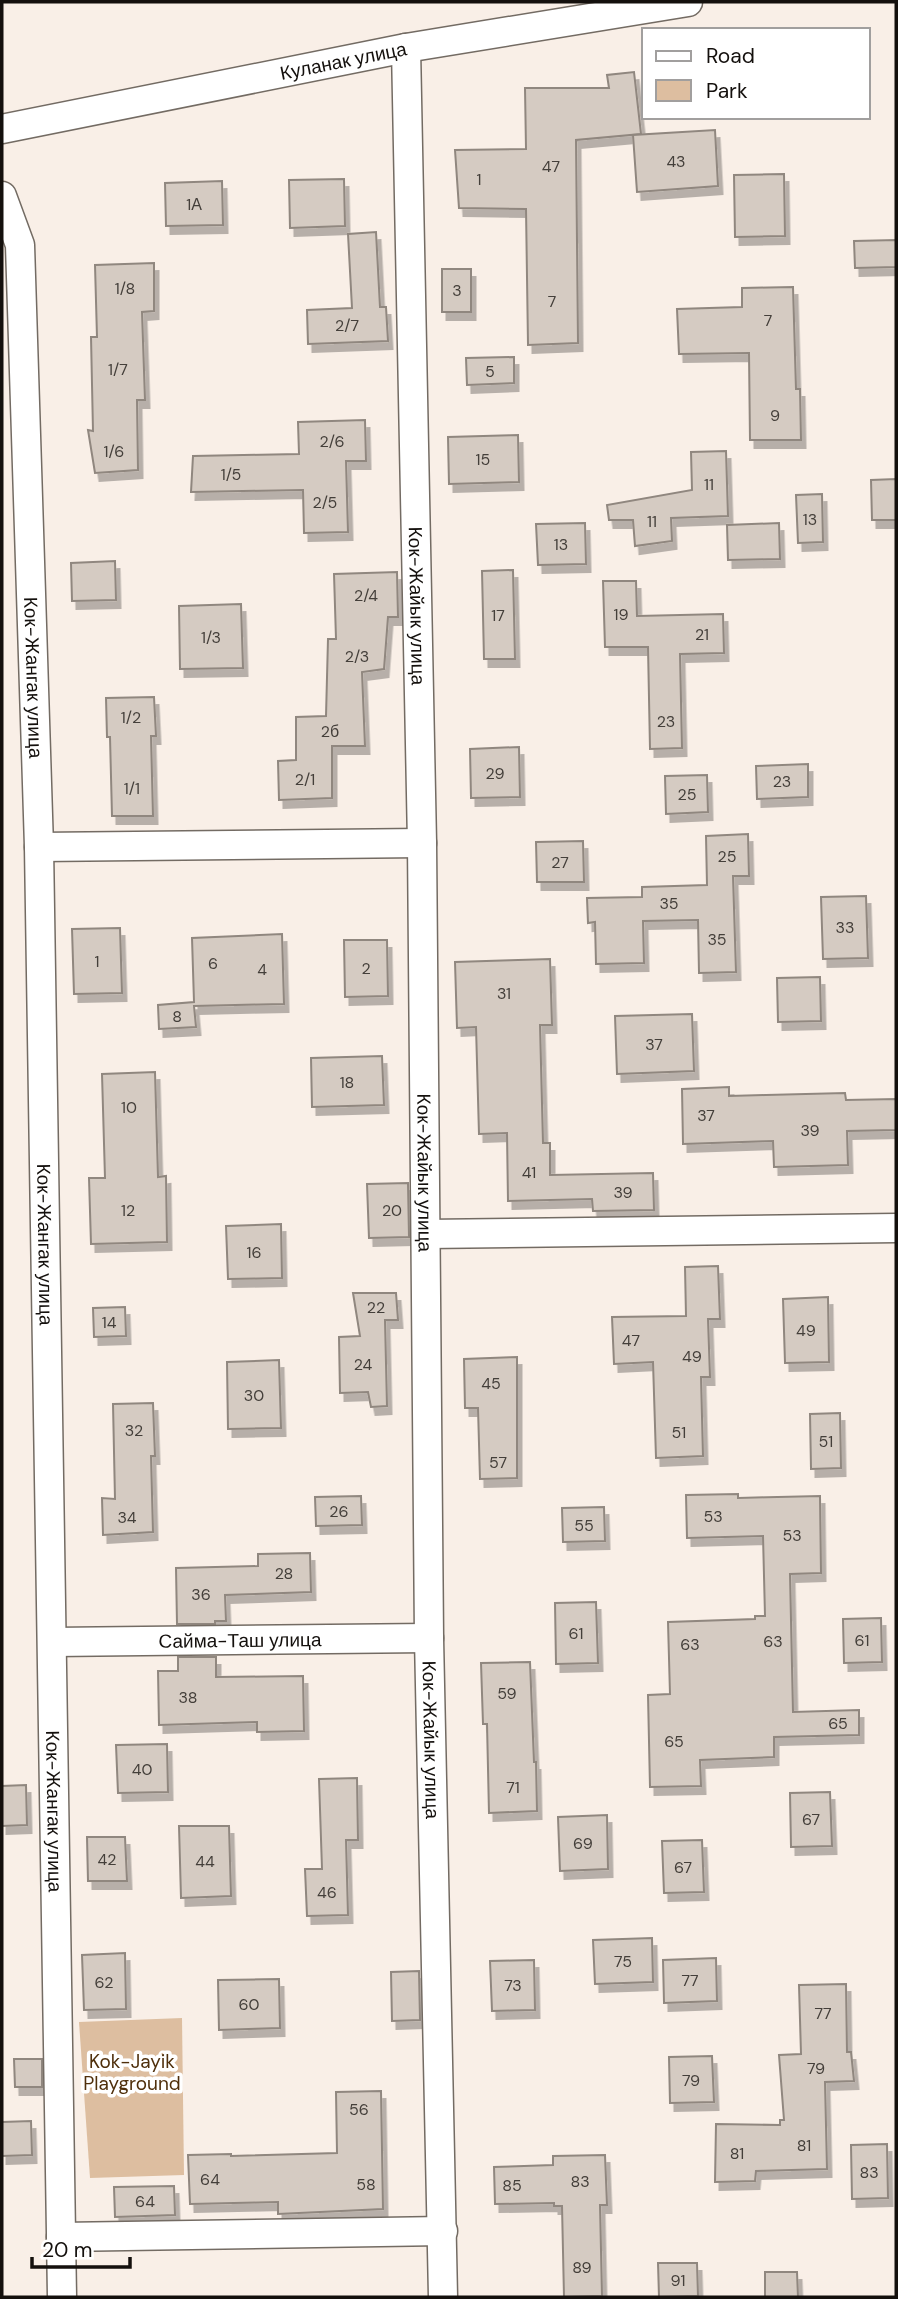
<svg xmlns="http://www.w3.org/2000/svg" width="898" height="2299" viewBox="0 0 898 2299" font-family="'DM Sans',sans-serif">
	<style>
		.green { fill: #ddbea0 }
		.building { fill: #d5cbc2; stroke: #90877f; stroke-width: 2; filter: url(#shadow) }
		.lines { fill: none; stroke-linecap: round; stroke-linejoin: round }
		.minor-casing { stroke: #736b63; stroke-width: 31 }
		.minor { stroke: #fff; stroke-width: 28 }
		.labels { text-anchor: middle; stroke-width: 7; stroke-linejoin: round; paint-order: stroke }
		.number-label { font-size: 16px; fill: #443f3a }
		.street-label { font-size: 19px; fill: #14100d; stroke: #fff }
		.park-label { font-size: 19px; fill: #4f2f0b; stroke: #fff }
	</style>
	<defs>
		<filter id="shadow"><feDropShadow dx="4.5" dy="8" stdDeviation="0" flood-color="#0004"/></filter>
	</defs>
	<rect width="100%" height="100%" fill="#f9efe7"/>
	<polygon class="green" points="182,2018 184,2175 90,2178 79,2022"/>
	<g class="building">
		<polygon points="634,72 641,134 576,140 578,343 528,345 526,209 459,208 455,150 526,149 525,88 609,88 607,75"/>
		<polygon points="715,130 718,186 637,192 633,135"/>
		<polygon points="784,174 785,236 735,237 734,175"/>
		<polygon points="344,179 345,226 290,228 289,180"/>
		<polygon points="222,181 223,225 166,226 165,183"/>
		<polygon points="376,232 380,307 386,307 388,341 308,344 307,310 352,308 348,234"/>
		<polygon points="896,240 896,267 855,268 854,241"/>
		<polygon points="154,263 154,311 142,312 145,400 137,400 138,470 95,473 88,430 93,431 91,337 97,337 95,265"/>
		<rect x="442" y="269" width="29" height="43"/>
		<polygon points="793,287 796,389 800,389 801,440 750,440 749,353 679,354 677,309 742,307 742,288"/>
		<polygon points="514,357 514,383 467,385 466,358"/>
		<polygon points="365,420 366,461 346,461 348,532 304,533 303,490 191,492 193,456 299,454 298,422"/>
		<polygon points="518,435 519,482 449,484 448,437"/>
		<polygon points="726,451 728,516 671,518 672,541 635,546 633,520 609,520 607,505 692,490 691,452"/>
		<polygon points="896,479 896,520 872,520 871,480"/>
		<polygon points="822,494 823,542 798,543 796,495"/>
		<polygon points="585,523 586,564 538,565 536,524"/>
		<polygon points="779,523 780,559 728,560 727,525"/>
		<polygon points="115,561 116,600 72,601 71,563"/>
		<polygon points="513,570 515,659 484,659 482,571"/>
		<polygon points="397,572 398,617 388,617 384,669 362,672 365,746 332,746 332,798 279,800 278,761 296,760 296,717 326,716 328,639 336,639 334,574"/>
		<polygon points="603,581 636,581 637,616 723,614 724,653 680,654 682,748 650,749 648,647 605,647"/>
		<polygon points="241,604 243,668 180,669 179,606"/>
		<polygon points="154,697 156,736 151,736 153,816 112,816 110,737 107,737 106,698"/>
		<polygon points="519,747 520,797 471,798 470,749"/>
		<polygon points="808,764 808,797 757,799 756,766"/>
		<polygon points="707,775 708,812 666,814 665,776"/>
		<polygon points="748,834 749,876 733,876 736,972 699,973 698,920 643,921 644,963 596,964 595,922 588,923 587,898 642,897 642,887 707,885 706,836"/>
		<polygon points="583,841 584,882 537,882 536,842"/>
		<polygon points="866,896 868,958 823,959 821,897"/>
		<polygon points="120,928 122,993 74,994 72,929"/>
		<polygon points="282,934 284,1004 194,1006 196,1027 159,1029 158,1005 194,1002 192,938"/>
		<polygon points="344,940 387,940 388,996 345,997"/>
		<polygon points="550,959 552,1025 540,1025 543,1143 550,1143 550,1175 653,1173 654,1210 593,1211 592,1199 508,1201 507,1133 479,1134 476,1027 457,1028 455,962"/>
		<polygon points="820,977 821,1021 778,1022 777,978"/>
		<polygon points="692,1014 694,1071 617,1074 615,1016"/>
		<polygon points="382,1056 384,1105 312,1107 311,1058"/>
		<polygon points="155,1072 158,1177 166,1176 167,1242 91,1244 89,1178 105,1178 102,1074"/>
		<polygon points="729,1087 729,1096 845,1093 846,1100 896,1099 896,1130 847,1131 848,1165 774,1167 773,1141 683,1144 682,1089"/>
		<polygon points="408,1183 409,1237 369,1238 367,1184"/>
		<polygon points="281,1224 282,1278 228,1279 226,1226"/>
		<polygon points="718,1266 720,1319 708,1319 710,1377 701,1377 703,1456 656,1458 653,1362 614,1364 612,1317 686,1316 685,1267"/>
		<polygon points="353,1293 396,1293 398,1320 385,1320 387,1406 371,1407 368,1392 340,1393 339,1337 360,1336"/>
		<polygon points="828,1297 829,1362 785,1363 783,1299"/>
		<polygon points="125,1307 126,1336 94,1337 93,1308"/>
		<polygon points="517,1357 517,1478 480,1479 478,1408 465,1408 464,1359"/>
		<polygon points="279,1360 281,1428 228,1429 227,1362"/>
		<polygon points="153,1403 155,1456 151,1456 153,1532 103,1535 102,1498 115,1499 113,1404"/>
		<polygon points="840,1413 841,1468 811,1469 810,1414"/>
		<polygon points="738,1494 738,1498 820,1496 821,1573 790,1574 793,1712 859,1710 859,1735 774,1737 774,1757 700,1760 701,1786 650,1787 648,1695 670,1694 668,1622 755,1619 755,1616 765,1616 763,1536 687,1538 686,1495"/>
		<polygon points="361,1496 362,1525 316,1526 315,1497"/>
		<polygon points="604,1507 605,1541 563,1542 562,1508"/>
		<polygon points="310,1553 311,1592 225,1595 226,1621 215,1621 215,1624 177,1624 176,1568 258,1566 258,1554"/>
		<polygon points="596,1602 598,1663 556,1664 555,1603"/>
		<polygon points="881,1618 882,1662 844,1663 843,1619"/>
		<polygon points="178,1657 216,1657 216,1677 303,1676 304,1731 257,1732 257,1722 159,1725 158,1671 178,1671"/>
		<polygon points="530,1662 534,1762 536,1762 537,1811 489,1813 487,1724 483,1724 481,1663"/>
		<polygon points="167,1744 168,1792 118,1793 116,1745"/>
		<polygon points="357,1778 358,1840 346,1840 348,1915 307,1916 305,1869 322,1869 319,1779"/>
		<polygon points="26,1785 27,1825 2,1826 2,1786"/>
		<polygon points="830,1792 832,1846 791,1847 790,1793"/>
		<polygon points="607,1815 608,1869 560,1871 558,1817"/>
		<polygon points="179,1826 229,1826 231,1896 181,1898"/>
		<polygon points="87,1837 125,1837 127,1881 88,1881"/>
		<polygon points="702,1840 704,1892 664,1893 662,1841"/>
		<polygon points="652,1938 653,1982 595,1984 593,1940"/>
		<polygon points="125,1953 126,2009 84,2010 82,1955"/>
		<polygon points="716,1958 717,2001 664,2003 663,1960"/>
		<polygon points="534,1960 535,2010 492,2011 490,1961"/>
		<polygon points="419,1971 420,2020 392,2021 391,1972"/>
		<polygon points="279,1979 280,2028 219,2030 218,1980"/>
		<polygon points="846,1984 847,2052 851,2052 854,2081 825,2082 827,2169 756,2171 755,2181 715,2182 716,2124 780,2125 780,2120 784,2120 779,2055 801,2054 799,1985"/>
		<polygon points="712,2056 714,2102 670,2103 669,2057"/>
		<polygon points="14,2059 42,2059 42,2087 15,2087"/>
		<polygon points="381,2091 383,2209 278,2214 278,2202 190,2204 188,2155 231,2154 231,2156 337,2153 336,2092"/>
		<polygon points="31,2121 32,2155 2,2156 2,2122"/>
		<polygon points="887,2144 888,2198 852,2199 851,2145"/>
		<polygon points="605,2155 607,2205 600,2205 602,2296 564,2297 562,2206 554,2206 554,2203 495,2204 494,2167 553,2165 553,2156"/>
		<polygon points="174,2186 175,2215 115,2217 114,2187"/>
		<polygon points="658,2263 697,2263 698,2296 659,2297"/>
		<polygon points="765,2272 797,2272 798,2297 765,2297"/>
	</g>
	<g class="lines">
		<defs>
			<g id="minor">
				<path id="s1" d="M406 48 422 843 429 1638 443 2297"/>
				<path id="s2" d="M2 129 406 48 688 2"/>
				<path id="s3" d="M2 196 20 245 39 847 62 2297"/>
				<polyline points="39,847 422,843"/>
				<polyline points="426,1234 896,1228"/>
				<path id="s4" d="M53 1642 429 1638"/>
				<polyline points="61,2237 443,2231"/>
			</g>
		</defs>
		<use href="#minor" class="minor-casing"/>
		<use href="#minor" class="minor"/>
	</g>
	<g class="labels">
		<g class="number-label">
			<text x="676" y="167">43</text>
			<text x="551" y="172">47</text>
			<text x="479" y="185">1</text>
			<text x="194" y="210">1А</text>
			<text x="125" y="294">1/8</text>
			<text x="457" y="296">3</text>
			<text x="552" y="307">7</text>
			<text x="768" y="326">7</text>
			<text x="347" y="331">2/7</text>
			<text x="118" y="375">1/7</text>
			<text x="490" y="377">5</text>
			<text x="775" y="421">9</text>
			<text x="332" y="447">2/6</text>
			<text x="114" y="457">1/6</text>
			<text x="483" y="465">15</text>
			<text x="231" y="480">1/5</text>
			<text x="709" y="490">11</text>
			<text x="325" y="508">2/5</text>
			<text x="810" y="525">13</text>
			<text x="652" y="527">11</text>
			<text x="561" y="550">13</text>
			<text x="366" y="601">2/4</text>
			<text x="621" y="620">19</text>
			<text x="498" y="621">17</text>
			<text x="702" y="640">21</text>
			<text x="211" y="643">1/3</text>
			<text x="357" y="662">2/3</text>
			<text x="131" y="723">1/2</text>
			<text x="666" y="727">23</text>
			<text x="330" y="737">2б</text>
			<text x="495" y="779">29</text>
			<text x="305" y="785">2/1</text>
			<text x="782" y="787">23</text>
			<text x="132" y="794">1/1</text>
			<text x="687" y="800">25</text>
			<text x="727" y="862">25</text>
			<text x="560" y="868">27</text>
			<text x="669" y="909">35</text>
			<text x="845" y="933">33</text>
			<text x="717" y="945">35</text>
			<text x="97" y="967">1</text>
			<text x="213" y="969">6</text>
			<text x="366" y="974">2</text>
			<text x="262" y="975">4</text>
			<text x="504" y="999">31</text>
			<text x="177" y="1022">8</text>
			<text x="654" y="1050">37</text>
			<text x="347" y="1088">18</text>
			<text x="129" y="1113">10</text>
			<text x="706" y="1121">37</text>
			<text x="810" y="1136">39</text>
			<text x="529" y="1178">41</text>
			<text x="623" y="1198">39</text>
			<text x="128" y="1216">12</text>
			<text x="392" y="1216">20</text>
			<text x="254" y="1258">16</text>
			<text x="376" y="1313">22</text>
			<text x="109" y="1328">14</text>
			<text x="806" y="1336">49</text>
			<text x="631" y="1346">47</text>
			<text x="692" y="1362">49</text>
			<text x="363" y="1370">24</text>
			<text x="491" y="1389">45</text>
			<text x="254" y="1401">30</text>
			<text x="134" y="1436">32</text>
			<text x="679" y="1438">51</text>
			<text x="826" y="1447">51</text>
			<text x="498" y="1468">57</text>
			<text x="339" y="1517">26</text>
			<text x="713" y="1522">53</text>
			<text x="127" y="1523">34</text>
			<text x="584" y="1531">55</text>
			<text x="792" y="1541">53</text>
			<text x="284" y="1579">28</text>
			<text x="201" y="1600">36</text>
			<text x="576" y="1639">61</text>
			<text x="862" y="1646">61</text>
			<text x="773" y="1647">63</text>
			<text x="690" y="1650">63</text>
			<text x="507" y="1699">59</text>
			<text x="188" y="1703">38</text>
			<text x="838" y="1729">65</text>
			<text x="674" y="1747">65</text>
			<text x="142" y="1775">40</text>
			<text x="513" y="1793">71</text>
			<text x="811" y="1825">67</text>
			<text x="583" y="1849">69</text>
			<text x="107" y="1865">42</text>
			<text x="205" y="1867">44</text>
			<text x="683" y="1873">67</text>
			<text x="327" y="1898">46</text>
			<text x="623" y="1967">75</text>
			<text x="690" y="1986">77</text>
			<text x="104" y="1988">62</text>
			<text x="513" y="1991">73</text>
			<text x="249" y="2010">60</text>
			<text x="823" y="2019">77</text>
			<text x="816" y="2074">79</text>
			<text x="691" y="2086">79</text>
			<text x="359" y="2115">56</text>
			<text x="804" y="2151">81</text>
			<text x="737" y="2159">81</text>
			<text x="869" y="2178">83</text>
			<text x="210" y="2185">64</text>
			<text x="580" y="2187">83</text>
			<text x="366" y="2190">58</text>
			<text x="512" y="2191">85</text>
			<text x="145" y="2207">64</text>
			<text x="582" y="2273">89</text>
			<text x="678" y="2286">91</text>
		</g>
		<g class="street-label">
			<text dy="7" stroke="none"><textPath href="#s2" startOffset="348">Куланак улица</textPath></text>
			<text dy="7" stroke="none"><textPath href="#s1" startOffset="558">Кок-Жайык улица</textPath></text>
			<text dy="7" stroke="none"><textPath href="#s3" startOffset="485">Кок-Жангак улица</textPath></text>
			<text dy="7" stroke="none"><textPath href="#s1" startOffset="1125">Кок-Жайык улица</textPath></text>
			<text dy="7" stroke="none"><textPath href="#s3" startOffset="1052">Кок-Жангак улица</textPath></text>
			<text dy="7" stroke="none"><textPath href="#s4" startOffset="187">Сайма-Таш улица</textPath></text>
			<text dy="7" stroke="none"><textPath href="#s1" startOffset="1692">Кок-Жайык улица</textPath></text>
			<text dy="7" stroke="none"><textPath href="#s3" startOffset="1619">Кок-Жангак улица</textPath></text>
		</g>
		<g class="park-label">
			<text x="132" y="2068">Kok-Jayik<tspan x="132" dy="22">Playground</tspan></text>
		</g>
	</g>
	<rect width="898" height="2299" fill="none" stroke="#14100d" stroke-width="7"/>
	<rect x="642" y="28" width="228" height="91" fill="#ffffff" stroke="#a19f9e" stroke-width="2"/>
	<rect x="656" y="51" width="35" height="10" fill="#ffffff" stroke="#a19f9e" stroke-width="2"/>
	<text x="706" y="63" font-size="21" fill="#14100d">Road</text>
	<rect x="656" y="80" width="35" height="21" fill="#ddbea0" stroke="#a19f9e" stroke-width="2"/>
	<text x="706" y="98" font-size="21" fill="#14100d">Park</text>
	<path d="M32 2257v10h98v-10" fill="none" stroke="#14100d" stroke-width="3.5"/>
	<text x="42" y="2257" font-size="21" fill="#14100d" stroke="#ffffff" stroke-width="5" paint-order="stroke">20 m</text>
</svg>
